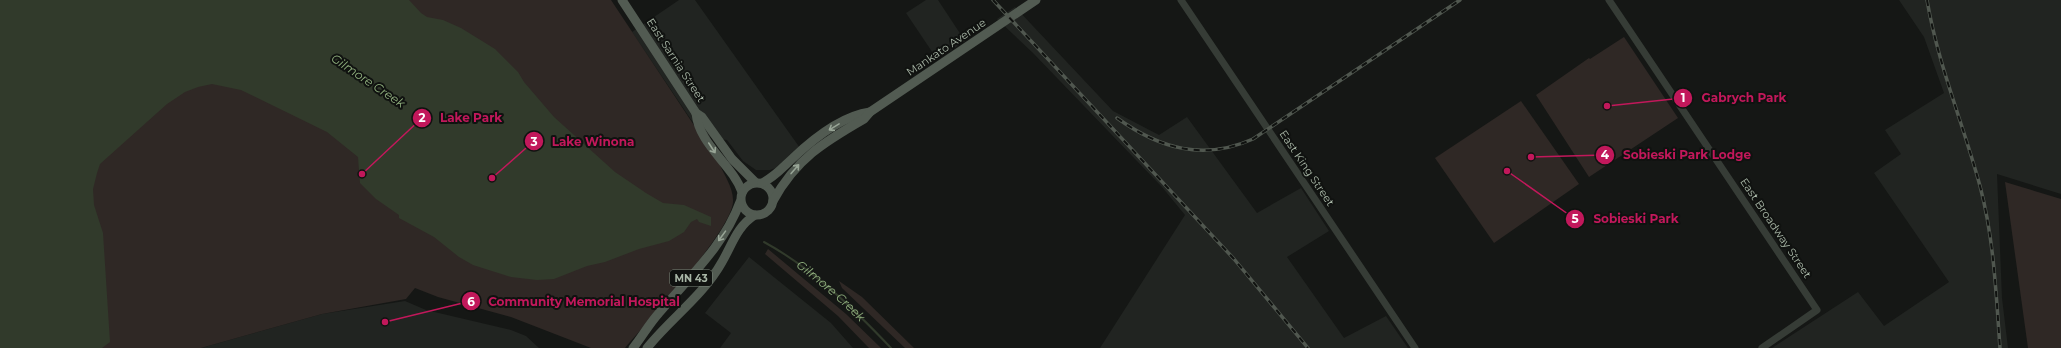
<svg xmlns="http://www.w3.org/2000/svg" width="2061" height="348" viewBox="0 0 2061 348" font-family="Montserrat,sans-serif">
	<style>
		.built { fill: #212421 }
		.green { fill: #2f2825 }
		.water { fill: #313a2b }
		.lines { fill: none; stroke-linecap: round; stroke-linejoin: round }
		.stream { stroke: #313a2b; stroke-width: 2 }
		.minor { stroke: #363c36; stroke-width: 7 }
		.major { stroke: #525b52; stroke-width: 9 }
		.rail-casing { stroke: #50574f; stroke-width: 3.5 }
		.rail { stroke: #101210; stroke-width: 2; stroke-dasharray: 6; stroke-linecap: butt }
		.oneway { stroke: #98a596 }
		.labels { text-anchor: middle; stroke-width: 4; stroke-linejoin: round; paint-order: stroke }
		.shield { fill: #101210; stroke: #7b867a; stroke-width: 1 }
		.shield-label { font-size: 10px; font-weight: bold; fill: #a9b7a7 }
		.street-label { font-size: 11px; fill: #a9b7a7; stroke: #101210 }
		.water-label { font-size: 12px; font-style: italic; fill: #91b17f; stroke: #101210 }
		.leader { fill: none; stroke: #c2185b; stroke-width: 1.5 }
		.callout-dot { fill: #c2185b; stroke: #101210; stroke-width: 1.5 }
		.mark-label { font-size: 12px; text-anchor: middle; font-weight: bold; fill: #fff }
		.callout-label { font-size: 12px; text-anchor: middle; font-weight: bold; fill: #c2185b; stroke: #101210; stroke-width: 4; stroke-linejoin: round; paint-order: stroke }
	</style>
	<rect width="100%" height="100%" fill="#151715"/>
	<g class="built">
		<polygon points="679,0 695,0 800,148 781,166 770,170 756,170 743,161 727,140 702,136 632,32"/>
		<polygon points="926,0 938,0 965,41 937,59 906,13"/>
		<polygon points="1899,0 2061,0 2061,194 1997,174 2002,298 2008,348 1772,348 1858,292 1884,326 1949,282 1874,173 1901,154 1885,130 1944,93 1924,37"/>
		<polygon points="1015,7 1113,111 1159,135 1187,117 1257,213 1301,188 1329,231 1287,257 1344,338 1386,316 1408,348 1100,348 1185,215 1162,187 1033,53 997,19"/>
		<polygon points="749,257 831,323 853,348 720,348 731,333 705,313"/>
		<polygon points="405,301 426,310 511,330 526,336 539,348 201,348 322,314"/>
	</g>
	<g class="green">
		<path d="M0 0H611L719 163C724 175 733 187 733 200 735 227 646 323 625 348H591L511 317 438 297 415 288 406 299 322 314 201 348H0Z"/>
		<polygon points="1624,37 1678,118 1589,177 1536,95 1589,58 1590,59"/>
		<polygon points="1521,101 1579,184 1494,243 1435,158"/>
		<polygon points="2005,182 2061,199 2061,348 2028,348"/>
		<polygon points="768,249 846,314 881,348 869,348 838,316 765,254"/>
		<polygon points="839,281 862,297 914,348 905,348 842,288"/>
	</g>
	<polygon class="water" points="0,0 409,0 421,13 427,17 443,20 461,28 495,49 518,72 524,82 554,117 615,172 646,193 663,203 684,205 711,217 711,226 699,222 697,219 691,222 684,232 669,241 639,249 605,262 587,266 554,279 537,280 511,277 473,265 459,257 434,237 399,218 399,215 376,199 360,183 358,157 327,132 241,90 212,84 198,87 185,92 167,104 100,164 97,173 93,189 94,205 103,233 110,342 102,348 0,348"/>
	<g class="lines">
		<path class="stream" id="s1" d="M764 242C812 268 854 309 891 348"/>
		<g class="minor">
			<polyline points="1181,0 1415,348"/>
			<polyline points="1609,0 1817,310 1762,348"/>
		</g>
		<g class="major">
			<polyline points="622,0 696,113 702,117 732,159 755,182"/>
			<path d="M696 113C699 145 732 164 742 192"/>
			<circle cx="757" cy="199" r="16"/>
			<path d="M762 183C775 177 783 167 793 158 813 139 841 116 870 112"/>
			<path d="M773 201C796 159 824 142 864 119L870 112 1036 0"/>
			<path d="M633 348C642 337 649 324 659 313 688 278 724 246 740 202"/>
			<path d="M647 348C671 318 703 296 722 262 732 245 737 226 755 215"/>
		</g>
		<defs>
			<g id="rail">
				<polyline points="993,0 1234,259 1308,348"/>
				<path d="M1927 0C1938 65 1963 123 1980 186 1994 239 1996 293 2000 348"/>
				<path d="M1117 118C1160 149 1204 161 1253 139L1460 0"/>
			</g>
		</defs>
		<use href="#rail" class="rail-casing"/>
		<use href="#rail" class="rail"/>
	</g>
	<defs><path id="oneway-shaft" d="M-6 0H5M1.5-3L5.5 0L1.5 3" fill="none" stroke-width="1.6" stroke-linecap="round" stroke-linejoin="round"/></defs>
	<g class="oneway">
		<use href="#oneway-shaft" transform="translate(834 127) rotate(148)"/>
		<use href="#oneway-shaft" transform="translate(712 148) rotate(57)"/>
		<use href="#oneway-shaft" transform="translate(795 169) rotate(-49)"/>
		<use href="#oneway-shaft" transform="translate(722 236) rotate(126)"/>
	</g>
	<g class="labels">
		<rect class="shield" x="670" y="270" width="42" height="16" rx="3"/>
		<g class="shield-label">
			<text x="691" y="282">MN 43</text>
		</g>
		<g class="street-label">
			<text transform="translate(946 47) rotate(-34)" y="4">Mankato Avenue</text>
			<text transform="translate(676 60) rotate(57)" y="4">East Sarnia Street</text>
			<text transform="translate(1307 168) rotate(56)" y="4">East King Street</text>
			<text transform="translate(1776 228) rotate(56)" y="4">East Broadway Street</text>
		</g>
		<g class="water-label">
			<text transform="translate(368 81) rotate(34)" y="4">Gilmore Creek</text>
			<text dy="4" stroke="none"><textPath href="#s1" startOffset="83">Gilmore Creek</textPath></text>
		</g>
	</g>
	<path class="leader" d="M1607 106L1683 98M362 174L422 118M492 178L534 141M1531 157L1605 155M1507 171L1575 219M385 322L471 301"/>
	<g class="callout-dot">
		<circle cx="1607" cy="106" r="4"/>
		<circle cx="362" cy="174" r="4"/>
		<circle cx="492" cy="178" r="4"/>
		<circle cx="1531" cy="157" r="4"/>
		<circle cx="1507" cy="171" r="4"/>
		<circle cx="385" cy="322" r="4"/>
		<circle cx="1683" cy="98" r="10"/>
		<circle cx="422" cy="118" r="10"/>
		<circle cx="534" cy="141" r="10"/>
		<circle cx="1605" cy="155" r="10"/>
		<circle cx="1575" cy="219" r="10"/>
		<circle cx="471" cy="301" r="10"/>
	</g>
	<g class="mark-label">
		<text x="1683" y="102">1</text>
		<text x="422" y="122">2</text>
		<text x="534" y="146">3</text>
		<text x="1605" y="159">4</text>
		<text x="1575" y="223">5</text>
		<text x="471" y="306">6</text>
	</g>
	<g class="callout-label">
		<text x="1744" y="102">Gabrych Park</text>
		<text x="471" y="122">Lake Park</text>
		<text x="593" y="146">Lake Winona</text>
		<text x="1687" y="159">Sobieski Park Lodge</text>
		<text x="1636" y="223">Sobieski Park</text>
		<text x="584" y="306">Community Memorial Hospital</text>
	</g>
</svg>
